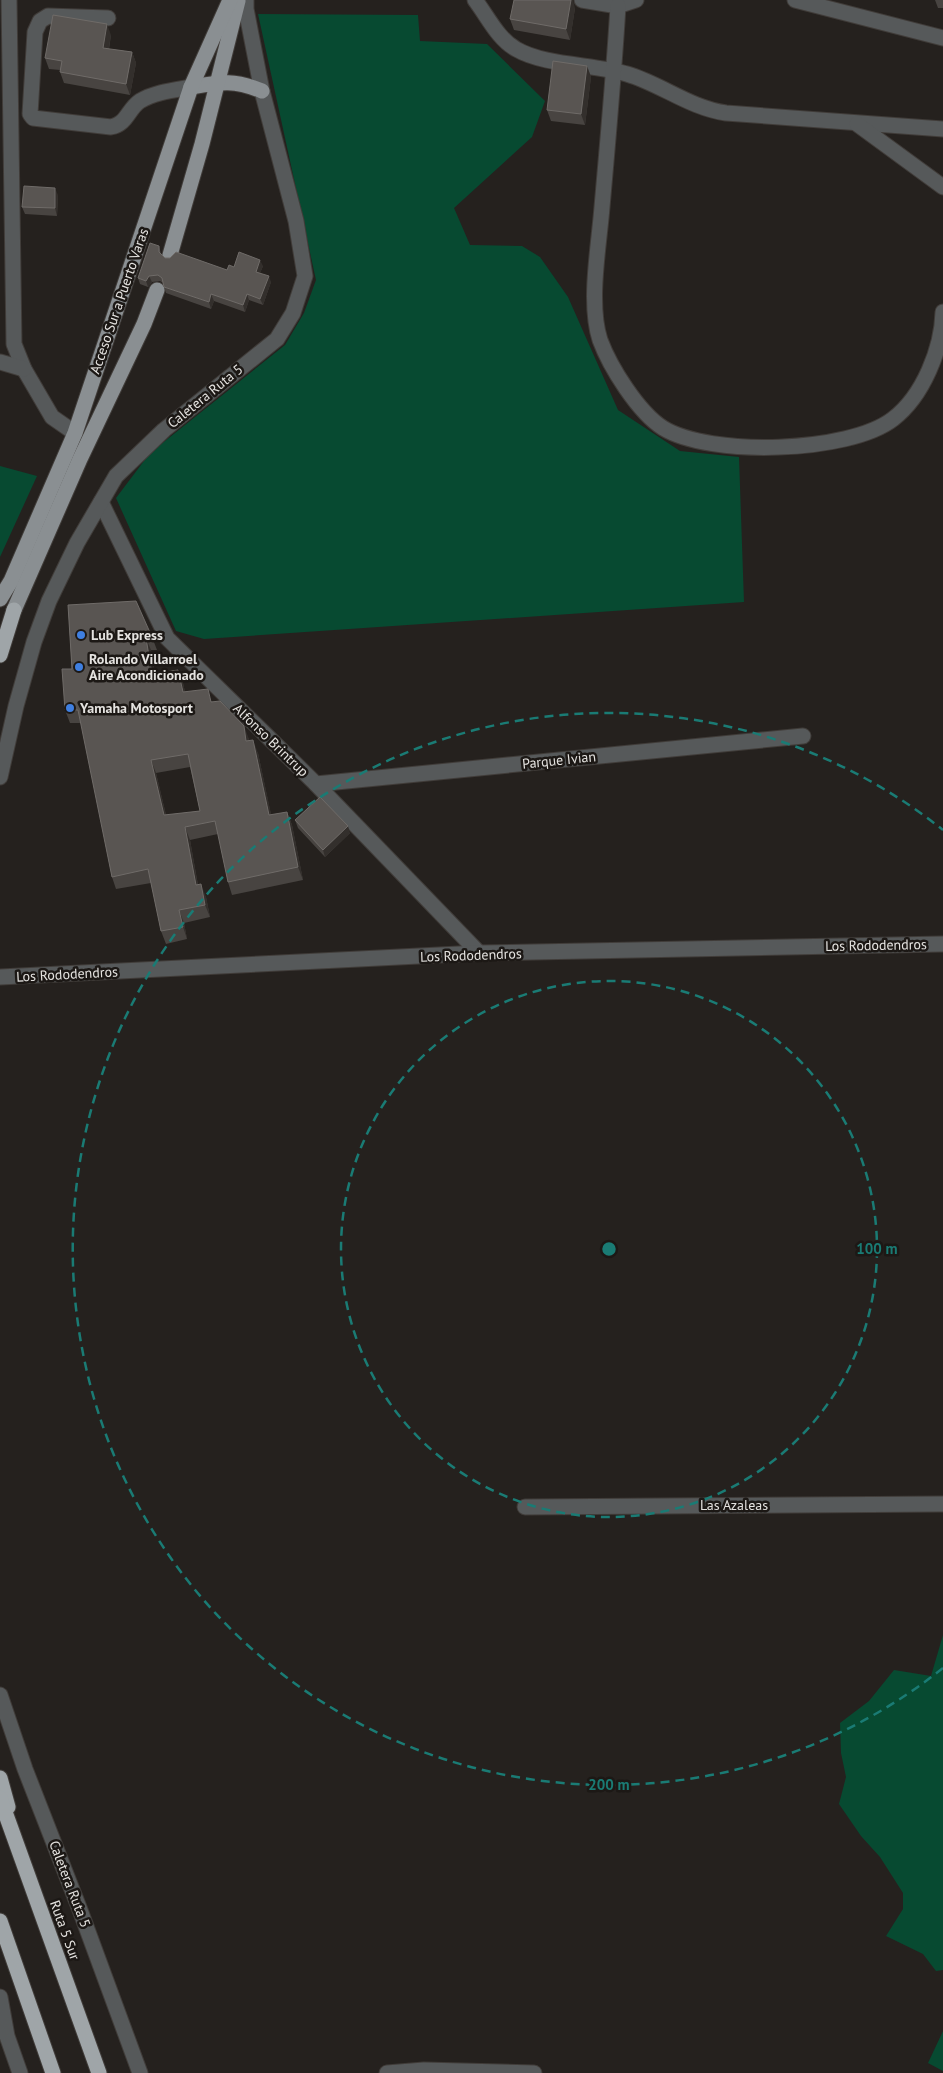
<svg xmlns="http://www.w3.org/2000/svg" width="943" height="2073" viewBox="0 0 943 2073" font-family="'PT Sans',sans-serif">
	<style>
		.green { fill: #074a31 }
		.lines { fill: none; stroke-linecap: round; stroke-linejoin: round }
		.minor-casing { stroke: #403c39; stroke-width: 17 }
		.major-casing { stroke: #403c39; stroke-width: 17 }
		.highway-casing { stroke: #403c39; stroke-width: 17 }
		.minor { stroke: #56595a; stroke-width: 15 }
		.major { stroke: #8a8f92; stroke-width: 15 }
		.highway { stroke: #9fa5a8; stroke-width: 15 }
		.wall { fill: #484441; fill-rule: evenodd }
		.shaded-wall { fill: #332f2c }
		.building { fill: #595552; stroke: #6f6b68; fill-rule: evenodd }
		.ring { fill: none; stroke: #1a7b74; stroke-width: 2.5; stroke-dasharray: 9 6 }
		.shop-dot { fill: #3f7fe0; stroke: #1c1815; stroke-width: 2 }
		.labels { text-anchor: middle; stroke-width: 5; stroke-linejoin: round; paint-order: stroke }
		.street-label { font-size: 14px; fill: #e5e3e0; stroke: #1c1815 }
		.poi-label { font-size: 14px; font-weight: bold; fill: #e5e3e0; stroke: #1c1815; text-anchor: start }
		.centre { fill: #1a7b74; stroke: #1c1815; stroke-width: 2.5 }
		.ring-label { font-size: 15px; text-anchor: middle; font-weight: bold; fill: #1a7b74; stroke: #1c1815; stroke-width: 5; stroke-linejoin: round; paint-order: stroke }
	</style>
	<rect width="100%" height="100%" fill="#25211e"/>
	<g class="green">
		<polygon points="258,14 418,15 420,41 487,44 545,101 532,137 454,208 470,245 522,246 540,257 568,297 618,410 680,451 739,457 744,602 204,639 176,631 116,498 150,453 285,345 304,313 316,280"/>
		<polygon points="0,466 37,476 0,557"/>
		<polygon points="943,1635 943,1970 936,1971 923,1954 886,1936 903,1909 903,1893 880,1857 861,1836 839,1804 846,1777 841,1753 840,1723 869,1701 894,1670 931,1676"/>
		<polygon points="943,2031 943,2071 928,2063"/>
	</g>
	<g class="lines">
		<defs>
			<g id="minor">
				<polyline points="9,0 14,344 24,369 52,417 75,433"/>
				<path d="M475 0C488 17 498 39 516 49 545 66 594 64 627 74 661 84 690 108 726 113L943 129"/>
				<polyline points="582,0 618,6 636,0"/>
				<polyline points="795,0 943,38"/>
				<path d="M618 6C614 73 608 140 602 207 599 246 588 303 600 340 610 367 638 412 663 428 710 457 849 453 893 419 923 396 942 349 943 312"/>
				<path d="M108 18 48 16 40 21 35 32 30 114 33 118 111 127C127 124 128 109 140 101 155 92 174 90 191 87"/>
				<polyline points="857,124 943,187"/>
				<polyline points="0,362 24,369"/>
				<polyline points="101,502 167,638 316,784 479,953"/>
				<polyline points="0,777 16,706 34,642 49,601 77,543 116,476 164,430 277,339 293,313 305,276 296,221 262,91 246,9 246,0"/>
				<polyline points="316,784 803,736"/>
				<polyline points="0,977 479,953 943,944"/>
				<polyline points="525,1507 943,1504"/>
				<polyline points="0,1695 25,1769 80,1910 140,2073"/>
				<polyline points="0,1997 7,2036 20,2073"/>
				<polyline points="387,2073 424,2070 534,2073"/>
			</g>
			<g id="major">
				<path d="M191 87C220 82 234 79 262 91"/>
				<polyline points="170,255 202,144 238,1"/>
				<polyline points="0,599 11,581 75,433 191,87 230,0"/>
				<polyline points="14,610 80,459 144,324 157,290"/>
			</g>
			<g id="highway">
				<polyline points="0,655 14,610"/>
				<polyline points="0,1778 8,1807"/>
				<polyline points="0,1798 99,2073"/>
				<polyline points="0,1921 53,2073"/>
			</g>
		</defs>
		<use href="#minor" class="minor-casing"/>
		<use href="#major" class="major-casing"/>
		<use href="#highway" class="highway-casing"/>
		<use href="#minor" class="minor"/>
		<use href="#major" class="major"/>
		<use href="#highway" class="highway"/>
	</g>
	<g class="wall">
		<polygon points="935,0 943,0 943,8 938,8"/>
		<polygon points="575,8 570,40 514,30 510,19"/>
		<polygon points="111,35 109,49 132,52 136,63 130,95 64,83 60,72 60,70 49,69 45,58"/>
		<polygon points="587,66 591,77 585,125 551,121 547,110"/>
		<polygon points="58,195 57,216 25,214 22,207"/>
		<polygon points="159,246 161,254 165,258 227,270 234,267 263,266 260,273 271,282 263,305 249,300 245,312 214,301 211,309 166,293 163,283 160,281 152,282 148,287 140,284 138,278"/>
		<path d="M68 605 152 637 157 650H151L155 673 178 670 183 683 185 692 213 702 249 739V741L258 753 271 815 287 812 292 825 303 880 232 895 228 882 218 834 190 840 198 885 206 897 210 917 184 923 187 939 166 944 161 931 151 883 116 889 112 877 81 723H70L65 710 72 669ZM190 767 200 811 166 815 156 773Z"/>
		<polygon points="295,820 350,833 325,857 298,828"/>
	</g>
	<g class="shaded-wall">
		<polygon points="571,0 573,0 575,8 570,40 566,29"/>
		<polygon points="107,24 111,35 107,59 103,48"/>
		<polygon points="132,52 136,63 130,95 126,84"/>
		<polygon points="587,66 591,77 585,125 581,114"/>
		<polygon points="55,188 58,195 57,216 55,208"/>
		<polygon points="260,260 263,266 258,278 256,272"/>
		<polygon points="149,276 152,282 148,287 146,281"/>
		<polygon points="269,276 271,282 263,305 260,299"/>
		<polygon points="211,294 214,301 211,309 209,302"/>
		<polygon points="247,294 249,300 245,312 243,305"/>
		<polygon points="146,638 151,650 157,687 152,674"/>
		<polygon points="178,670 183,683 188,705 183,692"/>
		<polygon points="244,726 249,739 251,754 246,741"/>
		<polygon points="253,740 258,753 274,828 269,815"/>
		<polygon points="151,760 156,773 169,828 164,815"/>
		<polygon points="287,812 292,825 303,880 298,867"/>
		<polygon points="348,826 350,833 325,857 323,850"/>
		<polygon points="185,827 190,840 200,898 196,885"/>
		<polygon points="201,884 206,897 210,917 205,905"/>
		<polygon points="179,910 184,923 187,939 183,927"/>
	</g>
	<g class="building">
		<polygon points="514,0 571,0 566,29 510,19"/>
		<polygon points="53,15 107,24 103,48 132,52 126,84 60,72 62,61 45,58"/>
		<polygon points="553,61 587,66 581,114 547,110"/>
		<polygon points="24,186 55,188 55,208 22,207"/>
		<polygon points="150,243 159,246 159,252 165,258 170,258 176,252 227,270 229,265 234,267 239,252 260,260 256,272 269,276 260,299 247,294 243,305 211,294 209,302 164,287 162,278 158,275 149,276 146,281 138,278"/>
		<path d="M136 601 152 637 146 638 152 674 178 670 183 692 208 689 211 702 220 701 244 726 246 741 253 740 269 815 287 812 298 867 228 882 215 821 185 827 196 885 201 884 205 905 179 910 183 927 161 931 148 869 112 877 78 710H65L62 669H72L68 605ZM188 754 200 811 164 815 151 760Z"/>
		<polygon points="320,797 348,826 323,850 295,820"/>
	</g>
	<g class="ring">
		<circle cx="609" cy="1249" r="268"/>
		<path d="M943 1668A536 536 0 1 1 943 830"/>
	</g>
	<g class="shop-dot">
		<circle cx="81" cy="635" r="5"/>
		<circle cx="79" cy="667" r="5"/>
		<circle cx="70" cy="708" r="5"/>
	</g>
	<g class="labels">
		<g class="street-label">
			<text transform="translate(119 301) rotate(-71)" y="5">Acceso Sur a Puerto Varas</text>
			<text transform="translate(205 396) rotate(-39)" y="5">Caletera Ruta 5</text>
			<text transform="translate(271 740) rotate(44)" y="5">Alfonso Brintrup</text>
			<text transform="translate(559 760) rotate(-6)" y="5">Parque Ivian</text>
			<text transform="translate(876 945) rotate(-1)" y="5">Los Rododendros</text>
			<text transform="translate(471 955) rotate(-2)" y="5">Los Rododendros</text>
			<text transform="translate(67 974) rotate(-3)" y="5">Los Rododendros</text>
			<text x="734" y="1510">Las Azaleas</text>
			<text transform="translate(70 1884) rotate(69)" y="5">Caletera Ruta 5</text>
			<text transform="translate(65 1930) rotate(70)" y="5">Ruta 5 Sur</text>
		</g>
		<g class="poi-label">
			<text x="91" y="640">Lub Express</text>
			<text x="89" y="664">Rolando Villarroel<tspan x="89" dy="16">Aire Acondicionado</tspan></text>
			<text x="80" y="713">Yamaha Motosport</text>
		</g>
	</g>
	<circle cx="609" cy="1249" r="8" class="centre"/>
	<g class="ring-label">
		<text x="877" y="1254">100 m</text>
		<text x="609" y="1790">200 m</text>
	</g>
</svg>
